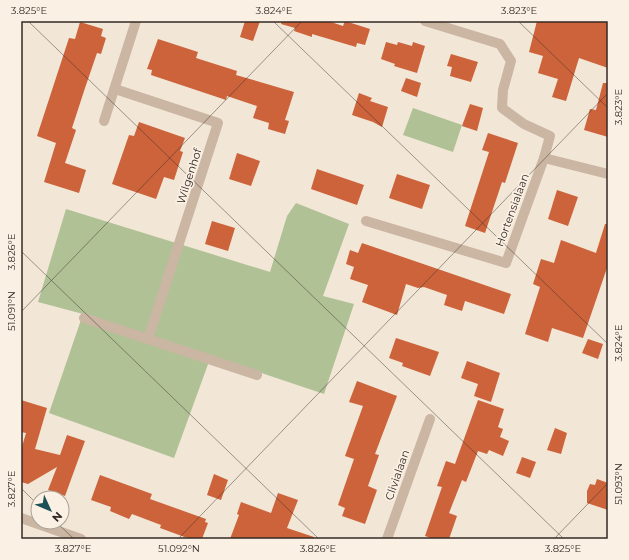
<svg xmlns="http://www.w3.org/2000/svg" width="629" height="560" viewBox="0 0 629 560" font-family="Montserrat,sans-serif">
	<style>
		.green { fill: #b1c196 }
		.building { fill: #cc633b }
		.lines { fill: none; stroke-linecap: round; stroke-linejoin: round }
		.minor { stroke: #cab6a2; stroke-width: 10 }
		.tertiary { stroke: #cab6a2; stroke-width: 10 }
		.ticks { fill: none; stroke: #342a25; stroke-width: 1; stroke-opacity: 0.45 }
		.labels { text-anchor: middle; stroke-width: 3.5; stroke-linejoin: round; paint-order: stroke }
		.street-label { font-size: 11px; fill: #342a25; stroke: #faf0e3 }
		.neatline { fill: none; stroke: #342a25; stroke-width: 1.5 }
		.ticks-label { font-size: 10px; text-anchor: middle; fill: #342a25 }
	</style>
	<rect width="100%" height="100%" fill="#f2e6d6"/>
	<g class="green">
		<polygon points="413,108 462,125 453,152 403,135"/>
		<polygon points="296,203 349,224 323,296 354,304 324,394 211,356 174,458 49,413 83,314 38,302 66,209 270,272 287,216"/>
	</g>
	<g class="building">
		<polygon points="245,21 260,21 253,41 240,37"/>
		<polygon points="282,21 328,21 343,26 345,21 370,29 365,45 357,43 356,47 312,34 312,37 294,31 295,28 281,24"/>
		<polygon points="537,21 608,21 608,68 579,58 566,101 552,97 558,79 538,73 543,56 529,52"/>
		<polygon points="80,22 103,29 101,36 106,38 101,54 97,53 85,88 72,128 76,130 65,163 86,170 79,193 44,182 56,143 37,136 69,38 75,39"/>
		<polygon points="158,39 198,52 196,58 237,71 236,75 294,92 285,120 289,121 285,134 268,129 269,123 253,118 257,106 227,96 226,100 151,75 152,70 147,69"/>
		<polygon points="386,42 397,45 398,42 412,46 413,42 425,46 417,73 394,66 395,64 381,59"/>
		<polygon points="451,54 478,62 471,82 450,76 452,67 447,66"/>
		<polygon points="406,78 421,83 417,97 401,91"/>
		<polygon points="603,83 608,83 608,137 584,130 590,109 596,110"/>
		<polygon points="359,93 372,98 370,101 388,107 382,127 373,122 352,115"/>
		<polygon points="470,104 483,108 477,131 462,126"/>
		<polygon points="139,122 185,138 180,151 183,152 174,180 164,177 156,199 112,184 129,135 134,136"/>
		<polygon points="488,133 518,143 505,183 502,182 485,233 465,226 489,152 482,150"/>
		<polygon points="237,153 260,161 251,186 229,179"/>
		<polygon points="317,169 364,185 357,205 311,189"/>
		<polygon points="397,174 430,185 422,209 389,198"/>
		<polygon points="557,190 578,197 568,226 548,219"/>
		<polygon points="212,221 235,228 228,251 205,244"/>
		<polygon points="605,224 608,224 608,265 583,338 552,328 548,342 525,334 540,287 533,284 541,259 554,263 561,240 596,253"/>
		<polygon points="362,243 511,294 504,314 465,301 462,311 444,305 447,295 424,287 418,288 406,284 397,315 362,302 368,285 350,279 354,267 346,264 350,250 358,253"/>
		<polygon points="396,338 439,352 430,376 402,366 403,363 389,358"/>
		<polygon points="588,339 603,344 598,359 582,353"/>
		<polygon points="467,361 500,373 491,402 474,396 478,384 461,378"/>
		<polygon points="357,381 397,396 375,454 379,455 368,486 377,490 365,524 342,516 345,508 338,505 354,459 345,456 363,406 349,402"/>
		<polygon points="21,400 47,408 35,449 60,455 67,435 85,441 65,496 48,490 57,467 28,484 21,482 21,450 26,433 21,432"/>
		<polygon points="478,400 504,409 498,427 503,429 500,437 509,441 503,456 489,450 487,454 478,451 466,482 462,480 449,513 457,516 449,539 434,539 425,536 442,487 437,486 446,461 455,464"/>
		<polygon points="555,428 567,433 561,454 547,450"/>
		<polygon points="522,457 536,462 530,478 516,473"/>
		<polygon points="214,474 228,480 221,500 207,495"/>
		<polygon points="100,475 152,494 150,499 206,519 205,522 208,523 202,539 190,539 160,528 161,525 132,514 129,519 110,511 111,507 91,500"/>
		<polygon points="597,479 608,483 608,510 587,503 587,491 590,484 595,485"/>
		<polygon points="278,493 298,500 287,528 314,537 313,539 230,539 239,515 237,514 241,502 271,513"/>
	</g>
	<g class="lines">
		<g class="minor">
			<polyline points="425,21 500,44 511,61 503,90 502,108 524,124 550,136 544,158"/>
			<polyline points="115,89 218,123 148,339"/>
			<polyline points="104,121 136,21"/>
			<polyline points="366,221 506,263 544,158 608,174"/>
			<polyline points="84,318 257,375"/>
			<polyline points="387,539 430,419"/>
		</g>
		<polyline class="tertiary" points="21,518 81,539"/>
	</g>
	<path class="ticks" d="M28 21 564 539M273 21 608 344M518 21 608 108M21 251 319 539M21 312 302 21M21 488 38 505M56 522 74 539M178 539 608 93M554 539 608 483"/>
	<g class="labels">
		<g class="street-label">
			<text transform="translate(189 176) rotate(-72)" y="4">Wilgenhof</text>
			<text transform="translate(512 210) rotate(-70)" y="4">Hortensialaan</text>
			<text transform="translate(397 475) rotate(-71)" y="4">Clivialaan</text>
		</g>
	</g>
	<rect width="629" height="560" fill="none" stroke="#faf0e3" stroke-width="44"/>
	<g transform="translate(50 510) rotate(134)"><circle r="19" fill="#faf0e3" stroke="#aba197"/>
	<path d="M0-3L7 15L0 10L-7 15Z" fill="#195157"/>
	<text y="-6" font-size="11" font-weight="bold" text-anchor="middle" fill="#342a25">N</text>
	</g>
	<rect x="22" y="22" width="585" height="516" class="neatline"/>
	<g class="ticks-label">
		<text x="29" y="14">3.825°E</text>
		<text x="274" y="14">3.824°E</text>
		<text x="519" y="14">3.823°E</text>
		<text transform="translate(618 107) rotate(-90)" y="4">3.823°E</text>
		<text transform="translate(11 252) rotate(-90)" y="4">3.826°E</text>
		<text transform="translate(11 311) rotate(-90)" y="4">51.091°N</text>
		<text transform="translate(618 343) rotate(-90)" y="4">3.824°E</text>
		<text transform="translate(618 484) rotate(-90)" y="4">51.093°N</text>
		<text transform="translate(11 489) rotate(-90)" y="4">3.827°E</text>
		<text x="73" y="552">3.827°E</text>
		<text x="179" y="552">51.092°N</text>
		<text x="318" y="552">3.826°E</text>
		<text x="563" y="552">3.825°E</text>
	</g>
</svg>
